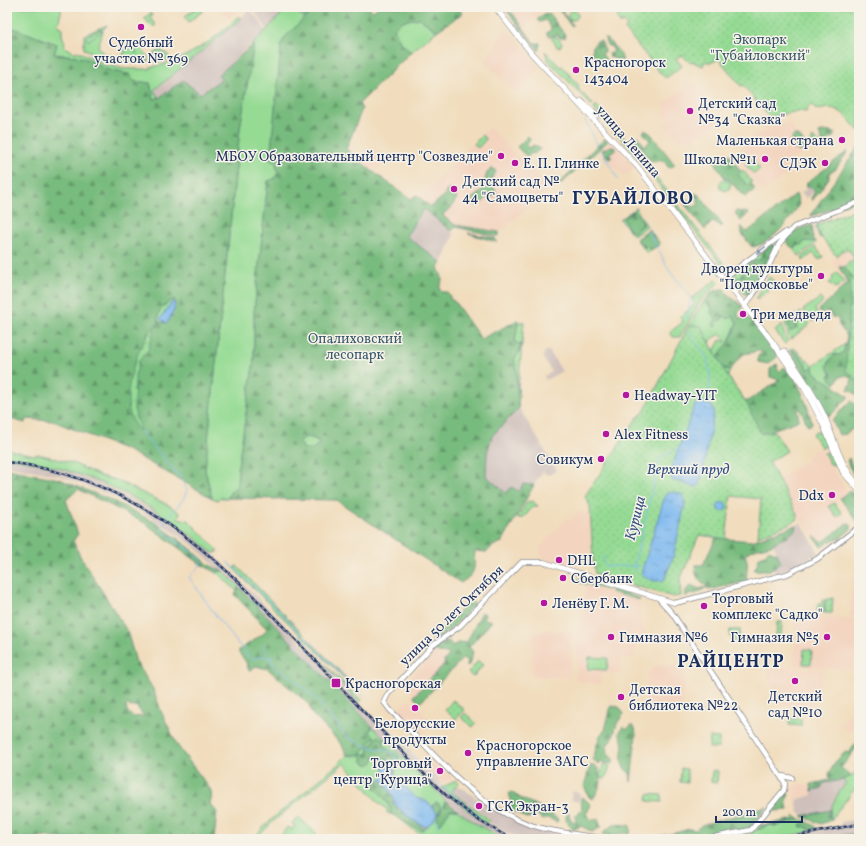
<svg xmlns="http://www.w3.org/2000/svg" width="866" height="846" viewBox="0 0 866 846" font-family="Vollkorn,serif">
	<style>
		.built { fill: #f3d4bf }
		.industrial { fill: #cfc0bb }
		.green { fill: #96db94; stroke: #588579; fill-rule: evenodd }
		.forest { fill: url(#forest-firs); stroke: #4a756e; fill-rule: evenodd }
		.wetland { fill: url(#wetland-marsh); stroke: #588579 }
		.park { fill: url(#park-dots); stroke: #588579 }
		.water { fill: url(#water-ripples); stroke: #4c74a7 }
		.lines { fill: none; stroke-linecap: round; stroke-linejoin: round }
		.stream { stroke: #7eb9f0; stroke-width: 1 }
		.secondary-casing { stroke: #86868e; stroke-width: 6 }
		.primary-casing { stroke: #86868e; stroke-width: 6 }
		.secondary { stroke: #fff; stroke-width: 4.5 }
		.primary { stroke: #fff; stroke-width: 5 }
		.rail-casing { stroke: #1b2f5e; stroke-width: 2.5 }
		.rail { stroke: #f7f3e8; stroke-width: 1; stroke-dasharray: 3; stroke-linecap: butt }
		.oneway { fill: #8d97ae }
		.poi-dot { fill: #b5179e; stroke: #f7f3e8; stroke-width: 1.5 }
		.labels { text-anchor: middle; stroke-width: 3; stroke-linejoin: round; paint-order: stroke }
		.park-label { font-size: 14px; fill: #3a5a6c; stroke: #f7f3e8 }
		.poi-label { font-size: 14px; fill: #1b2f5e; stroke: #f7f3e8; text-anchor: start }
		.street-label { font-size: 14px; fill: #1b2f5e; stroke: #f7f3e8 }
		.water-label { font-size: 15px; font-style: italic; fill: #345282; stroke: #f7f3e8 }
		.district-label { font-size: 18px; font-weight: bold; letter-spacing: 1px; fill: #1b2f5e; stroke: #f7f3e8 }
	</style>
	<defs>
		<pattern id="forest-firs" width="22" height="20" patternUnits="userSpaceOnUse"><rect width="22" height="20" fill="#78bb7e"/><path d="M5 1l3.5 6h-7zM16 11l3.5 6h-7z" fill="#62986a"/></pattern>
		<pattern id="wetland-marsh" width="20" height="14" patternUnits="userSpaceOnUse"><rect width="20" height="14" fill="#96db94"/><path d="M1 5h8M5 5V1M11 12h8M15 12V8" fill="none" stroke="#81bc82"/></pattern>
		<pattern id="park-dots" width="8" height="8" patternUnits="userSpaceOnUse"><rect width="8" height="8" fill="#96db94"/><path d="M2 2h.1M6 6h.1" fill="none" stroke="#81bc82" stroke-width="1.8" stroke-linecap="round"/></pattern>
		<pattern id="water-ripples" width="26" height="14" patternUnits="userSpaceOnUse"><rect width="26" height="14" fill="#7eb9f0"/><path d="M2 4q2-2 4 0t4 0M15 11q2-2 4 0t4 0" fill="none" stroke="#6697c6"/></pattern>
	</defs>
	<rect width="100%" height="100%" fill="#f7f3e8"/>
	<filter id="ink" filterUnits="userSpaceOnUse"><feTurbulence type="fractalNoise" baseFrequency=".025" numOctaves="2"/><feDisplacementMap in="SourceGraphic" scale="8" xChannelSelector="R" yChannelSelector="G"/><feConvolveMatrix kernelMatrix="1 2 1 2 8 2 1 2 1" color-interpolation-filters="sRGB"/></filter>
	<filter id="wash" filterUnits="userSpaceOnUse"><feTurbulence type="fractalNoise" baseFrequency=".012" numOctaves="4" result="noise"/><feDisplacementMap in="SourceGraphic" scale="16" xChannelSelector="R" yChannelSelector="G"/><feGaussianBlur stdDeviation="0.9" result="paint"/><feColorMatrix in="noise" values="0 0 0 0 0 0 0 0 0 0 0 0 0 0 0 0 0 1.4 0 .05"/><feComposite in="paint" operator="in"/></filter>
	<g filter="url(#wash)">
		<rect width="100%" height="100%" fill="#f1ddbd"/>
		<g class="built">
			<polygon points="75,7 95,7 75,13"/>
			<polygon points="220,7 243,7 229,18"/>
			<polygon points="508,7 535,7 540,14 523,27"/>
			<polygon points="508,32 510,35 512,34 540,68 515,92 485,62 485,58 496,47 498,40"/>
			<polygon points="692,82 722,121 693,140 675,138 665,125 670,121 663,113 667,110 663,104"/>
			<polygon points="790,123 796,133 800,136 809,148 788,163 786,175 763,192 733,155 751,141 754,132 762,133 765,127"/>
			<polygon points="489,127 544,183 543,185 549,191 497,234 455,225 419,198"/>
			<polygon points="611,139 635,168 624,177 600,150"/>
			<polygon points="373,148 385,160 375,172 362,161"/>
			<polygon points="847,248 855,258 845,267 846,269 841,273 832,262"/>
			<polygon points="820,447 827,457 830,466 848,492 829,506 837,517 842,513 847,521 820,540 808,528 806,523 810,520 803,525 778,480 808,459 807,456"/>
			<polygon points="578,512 589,512 591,558 575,559 573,568 543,558 540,553 540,547 567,519 570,521"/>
			<polygon points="853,576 859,576 859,617 849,616"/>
			<polygon points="585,583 639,600 640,619 645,632 645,644 636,644 635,658 621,658 620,674 602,673 599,685 575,680 579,627 583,624"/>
			<polygon points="797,615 859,620 859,653 851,670 793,666"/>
			<polygon points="548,630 573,632 570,678 531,676 533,633"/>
			<polygon points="436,651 447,661 414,695 404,685"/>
			<polygon points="657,665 685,667 682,710 644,707 647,673"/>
			<polygon points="768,666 823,670 818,691 811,707 779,705 768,676"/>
			<polygon points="409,699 427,717 415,729 397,711"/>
			<polygon points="850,713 859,720 849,732 840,726"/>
			<polygon points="436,761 452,777 453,779 441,784 428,770"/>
			<polygon points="795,784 811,785 812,795 794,800 792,788"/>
			<polygon points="859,792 859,815 853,816 850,805"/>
		</g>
		<g class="industrial">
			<polygon points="256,7 314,7 304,18 288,7 267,29 254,10"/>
			<polygon points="248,10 252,12 257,17 266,31 219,74 222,79 200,94 159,98 154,91 241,19"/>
			<polygon points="810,186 814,192 806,198 801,193"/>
			<polygon points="424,208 454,234 442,263 406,236"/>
			<polygon points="545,351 549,351 562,371 546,380 544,376 552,372 543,358"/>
			<polygon points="519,408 557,470 549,475 545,474 543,471 534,485 506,493 486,476 487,453 492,436"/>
			<polygon points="7,458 50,465 97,482 153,510 206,547 274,614 447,794 481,820 515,839 503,839 475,823 437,793 239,587 193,546 168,528 119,499 60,476 7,465"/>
			<polygon points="801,523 819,553 776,574 774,568 781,564 774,545 764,537"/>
			<polygon points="842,780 846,783 833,800 831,810 804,816 799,813 796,800 812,795 812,791 824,783"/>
			<polygon points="457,785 503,815 528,827 569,836 569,839 519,839 489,823 491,819 451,792"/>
			<polygon points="573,791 580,794 579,802 570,800"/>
			<polygon points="859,819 859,833 828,839 771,839 841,826 841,822"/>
		</g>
		<g class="green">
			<path d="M7 7H62L58 26 62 27V35L65 43 64 46 75 53 76 51 100 61V64L125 69H150V67C180 64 217 39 237 17H239L241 19 154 90 159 98 154 99 150 83 134 81 123 73 115 72 102 68 90 60 76 56 54 54 57 44 7 26Z"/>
			<polygon points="288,7 304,17 316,7 301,22 272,161 276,163 278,173 274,179 268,181 254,313 254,360 238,467 237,486 231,491 228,498 220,498 218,500 212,498 205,470 240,128 253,44"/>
			<polygon points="419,18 437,31 411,52 400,42 394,29 402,21"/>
			<polygon points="107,25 106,27 104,27 98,47 101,49 102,53 118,58 124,54 125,49 135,47 136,54 135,47 139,46 148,57 148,62 119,60 119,61 113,61 84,49 84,35"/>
			<polygon points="554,36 556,36 562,43 560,47 557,47 552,39"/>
			<polygon points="160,50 168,55 168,60 156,62 153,55"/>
			<polygon points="545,51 560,67 562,66 579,86 578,89 591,102 592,101 592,105 591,105 548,60"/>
			<path d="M595 106H597C642 157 683 211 724 264V268L629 147 594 109Z"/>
			<polygon points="482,135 486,139 478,148 474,144"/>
			<polygon points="751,159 760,169 754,174 745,164"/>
			<path d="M636 208 647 226 634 236 620 219ZM634 211 643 222 642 226 633 232 623 218Z"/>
			<polygon points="649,229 660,244 647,253 636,239"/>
			<polygon points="815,240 816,243 799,256 793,249 805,241"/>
			<polygon points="773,243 776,246 765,271 751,295 745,294 731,278 732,275"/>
			<polygon points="815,246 823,257 819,260 813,253 803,261 802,257"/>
			<polygon points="837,272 844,282 836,288 829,283 833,279 832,277"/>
			<polygon points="769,277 777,284 757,299 756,298"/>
			<polygon points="717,279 719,282 701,300 680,337 673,337 670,332 683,322 680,317 694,305 692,298"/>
			<polygon points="820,298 823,302 815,309 819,316 813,322 803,310"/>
			<path d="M172 300H176L175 302 172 303 161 319 166 324 158 322C156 311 163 305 172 300Z"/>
			<polygon points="704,301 712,308 711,312 716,319 715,327 724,315 733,316 737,322 727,346 724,369 730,370 719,403 715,349 720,340 726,342 721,334 712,339 710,344 689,325"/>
			<polygon points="801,312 810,324 791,339 788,336 785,323"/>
			<polygon points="524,321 518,389 519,397 514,358 519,353 521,344 515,343 514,337 518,323"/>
			<polygon points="782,325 785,337 789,341 785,344 775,331"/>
			<polygon points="845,344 844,351 840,355 835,354 828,362 832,373 830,377 836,383 833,386 820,378 814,371 807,370 805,362 794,350 790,353 790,349 794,348 813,366"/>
			<polygon points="816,431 823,434 826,442 826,446 822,448 812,434"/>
			<polygon points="306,437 312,438 321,443 312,449 304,449 299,441"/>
			<path d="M7 448 14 451 35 455 38 454 73 463 100 476 116 480 170 506 180 513 178 518 188 520 216 548 218 552 214 553 210 551C155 502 80 466 7 458Z"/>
			<polygon points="827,452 831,455 835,465 830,464 824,453"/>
			<polygon points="834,503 842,513 837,517 829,506"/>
			<polygon points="237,566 351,683 350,684 235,570 235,567"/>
			<polygon points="223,571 239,587 237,591 216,572"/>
			<polygon points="579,578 608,587 608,590 577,582"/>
			<polygon points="612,589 639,598 640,600 611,592"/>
			<polygon points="305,645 361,700 359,702"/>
			<polygon points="804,649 812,650 811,664 803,664"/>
			<polygon points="589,657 608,658 607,670 588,669"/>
			<polygon points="465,713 476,723 473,727 461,717"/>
			<path d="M371 725 447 802H445L438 816 449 808 457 810 475 823 503 839H438L434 836 433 832 430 835V839H422V836L401 820H404L420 830C429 828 445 810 437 802L432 806 424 800 416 798 409 791 395 775V769L388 762 384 771 385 777 374 787C382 795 391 802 391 814L387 813V809L380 804 344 763 276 819 255 839H252L271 820 337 765 347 755 354 756 372 728ZM373 744 384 745 398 760 399 762 392 763 386 758 381 760 375 756 373 758 361 755H365L370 751 368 748Z"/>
			<polygon points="604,763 610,766 605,779 599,777"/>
			<path d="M859 767V783L831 820C829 804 837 796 846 783L842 780 852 776Z"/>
			<polygon points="714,770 718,771 717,782 715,783 711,782 712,771"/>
			<polygon points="456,780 459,783 451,792 490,820 487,824 465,808 442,788"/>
			<polygon points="298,817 317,834 312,839 279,839 287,827 292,829 295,827 292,823"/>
			<polygon points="800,819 806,821 801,825 807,827 810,832 771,839 721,839 748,834 767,825 776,826"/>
		</g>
		<g class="forest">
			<path d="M316 7H368L373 11 378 7H454L463 13 437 31 419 18 402 21 394 29 400 42 411 52 359 104 362 109 346 149 373 172 411 199 416 195 431 207 445 195 446 190 451 189 457 198 451 208 444 213 443 216 455 225 499 232V235L496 236 456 227 451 231 424 209 406 236 442 263 440 264 438 268C442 276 444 279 439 288L442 292H447L450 295V299L454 301 481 339 518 320 515 343 521 344 519 353 514 359 517 370 516 383 519 397 518 403 519 408 492 436 487 453 486 476 506 493 511 487 519 491 523 484 534 485 502 542 493 546 487 552 475 551C473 570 478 571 461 583L336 500 228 498 231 491 237 486 238 467 254 360V313L268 181 274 179 278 173 276 163 270 160 281 45 284 38ZM306 437 313 438 321 443 312 449H304L299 441Z"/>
			<polygon points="557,7 562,7 564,14 573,25 571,26"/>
			<polygon points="507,11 513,14 534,43 540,43 539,51"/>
			<polygon points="545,13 550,15 566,36 565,38 560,38 557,34 550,37 547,35 547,32 550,31 551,28 546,20 540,22 537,20"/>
			<path d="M7 26 57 44 54 54 76 56 90 60 102 68 115 72 130 74 134 81 150 83 154 99 159 98 183 80 200 94 222 79 218 75 254 44 240 128 205 470 212 498 129 451 53 421 26 419 25 423 7 418ZM172 300H175L174 310 166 323 158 322C157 311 163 306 172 300Z"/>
			<polygon points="605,37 620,53 623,60 621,61 610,57 609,54 614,52 612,47 607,45"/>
			<polygon points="597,41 601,41 605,50 602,54 606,60 604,63 596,62 596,57 592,53 593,46"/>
			<polygon points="645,130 651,134 675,165 669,168 663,160 658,160 655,162 649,159 634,138 637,136 645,146 650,141 643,132"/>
			<polygon points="825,131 835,133 834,137 823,143 819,133"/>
			<polygon points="794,135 800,137 806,146 801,152 794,149 794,146 791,139"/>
			<polygon points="528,136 531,139 526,144 529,148 534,145 540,149 534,154 532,153 527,157 517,147"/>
			<polygon points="604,139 608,141 561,184 557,185"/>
			<polygon points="611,146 615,148 615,150 609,153 612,157 609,159 602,150"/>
			<polygon points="859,146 859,200 811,216 812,213"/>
			<polygon points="848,151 835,170 829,173 829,178 812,201 811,198 815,192 810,186 806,186 807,183"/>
			<path d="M722 154 730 155 741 172 754 187V190L745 197C740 193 736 188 732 183 730 180 727 179 724 177 722 174 716 164 714 160Z"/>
			<polygon points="491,169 494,169 496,172 491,180 496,193 496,196 489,196 483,202 476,206 471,199 481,192 487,173"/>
			<polygon points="695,193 700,196 723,226 722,227 713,221 705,230 683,202 687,199 692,207 697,206 699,202 694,195"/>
			<path d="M796 194 799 204C791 220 770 245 752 247L742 234 741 226 747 232Z"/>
			<polygon points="859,208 859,397 852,391 848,390 852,380 847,375 839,377 836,383 831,380 829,375 832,373 829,371 827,366 833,355 840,355 844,351 847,336 839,325 838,318 832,317 829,311 822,313 819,310 848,283 839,267 844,267 855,258 847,248 819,237 816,227 818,224"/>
			<polygon points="634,211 638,215 644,225 638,228 635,233 629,229 623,218"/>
			<polygon points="736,211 737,211 749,213 741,221 736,216"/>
			<path d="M812 225 814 242 805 241 802 245H797L793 249 786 241C789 231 803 227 812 225Z"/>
			<polygon points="649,230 660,244 649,251 650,248 643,247 637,239"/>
			<polygon points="468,233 495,238 497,242 496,242"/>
			<path d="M772 245 774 246 770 257 765 260V264C762 268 752 288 751 294H748L743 280 740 283 733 279V276L739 278 744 270 743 268 753 260H760L762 253Z"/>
			<path d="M721 289H724C728 298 737 300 743 307L738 313 739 319 745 315 748 319 753 320 777 354V357L768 364 758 362V356L762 352 757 350C752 354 749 352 744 354 738 358 734 365 730 370L721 367C714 351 726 351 731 338 734 333 735 327 737 322L733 316 728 319 724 316 715 327 712 325 716 319 711 312 712 308 704 301 712 292Z"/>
			<polygon points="803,315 803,317 797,322 797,328 790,332 788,323"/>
			<polygon points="792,350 805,362 807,370 813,367 814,371 820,378 827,381 848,396 848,398 831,415 828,416 805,375 790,353"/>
			<path d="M776 364 778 365 777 368 779 372 784 367C798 376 809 409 812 424L808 426 800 409H797L799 419 797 421 772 430 770 435 771 452 762 497 729 378 746 402 780 380 770 377V369Z"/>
			<polygon points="851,401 859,407 859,431 855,427 844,435 843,434 839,435 832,420"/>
			<polygon points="849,458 853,468 859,467 853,474 847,461"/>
			<path d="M7 469 59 479 113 501 154 522 189 547 209 565 223 571 216 572 202 565 145 523 78 489 66 500 78 534 73 541 80 556 127 631 136 662 153 689 161 711 177 745 210 789 212 796 210 804 217 812 214 839H61L42 836 36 839H7ZM128 704 130 707 136 706 144 716 133 717 127 711 126 706Z"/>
			<polygon points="849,491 859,497 859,524 840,498"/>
			<polygon points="847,523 851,525 851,529 839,539 834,539 821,547 814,536 823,542"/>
			<path d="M796 525 797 528 787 537 775 542 774 544C764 548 752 547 745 555 750 565 745 572 747 581L709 590 707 587 697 593 685 596V592L691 585 699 589 707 587C700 579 693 577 696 565H703L716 538 752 541Z"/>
			<polygon points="768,550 777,553 781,563 770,570 754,570 758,563 758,558 765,555"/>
			<polygon points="239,587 371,725 372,728 369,731 375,737 360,755 347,755 342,745 312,714 309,705 304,700 268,669 256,666 249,671 246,662 239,653 239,650 263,634 267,629 235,595"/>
			<polygon points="470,600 475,604 449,631 431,642"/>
			<polygon points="482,612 485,614 483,619 492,621 469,647 473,652 469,665 466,665 468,662 463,658 419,704 414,696 445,663 444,661 449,655 447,653 442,653 434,650 445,641 449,641 452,646 458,643 467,642"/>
			<path d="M611 706 619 707 624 714C623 716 621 717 620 719 613 728 617 736 607 745L608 754 613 759 614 762 612 764 603 762 598 765 593 759 600 735 605 730Z"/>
			<path d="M631 725 635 728 636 735 631 782 630 773C613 764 629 746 619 734L623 726 627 729Z"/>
			<polygon points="378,736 384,740 384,746 399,757 397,764 395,765 386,758 381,760 375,756 373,762 368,765 363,762 361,754 363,753 366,755 369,751 368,748 373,744"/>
			<polygon points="859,740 859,744 841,768 852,776 842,780 824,783 820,789 816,789 812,791 811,784 830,780 829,774 835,762 845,752 848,753"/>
			<path d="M593 765 599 769C597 775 601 777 601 783 600 787 595 796 593 799L589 797 584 786 590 766Z"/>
			<path d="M380 779C387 786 395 794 394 804L400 811 424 828 423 830H420L391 814C390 802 382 795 374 787V782Z"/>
			<polygon points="511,792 522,799 552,812 550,814 558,819 557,822 548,818 542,820 538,815 535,814 533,817 526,818 509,809 511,800 509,793"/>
			<polygon points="787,792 789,795 786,800 788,810 774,811 768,815"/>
			<polygon points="583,797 591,805 586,814 592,820 598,819 601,827 593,832 581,826 573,830 566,820 566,816 569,813 570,819 574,822 576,822 576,815 582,809 581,798"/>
			<polygon points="436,802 440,805 440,810 438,813 435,813 432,808"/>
			<polygon points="445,802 447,802 457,810 450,810 439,826 438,823 440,821 437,819"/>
			<path d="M767 807 751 827 744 830 696 839H643C653 838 681 832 689 829L696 830 702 825Z"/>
			<polygon points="831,810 829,814 831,820 821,824 802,816"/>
			<polygon points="794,816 800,819 799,820 782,823 779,826 767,825 761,829 757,829 761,824 765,825 794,819"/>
			<polygon points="806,821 816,827 817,829 811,830 807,827 801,827 800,825"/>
			<polygon points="616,824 629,825 631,829 630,834 621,833 614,837 603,834 607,829"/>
			<polygon points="859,833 859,839 836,839 843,835"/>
		</g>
		<path class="wetland" d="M157 324 158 325 155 327 148 350 139 361 135 377 134 409 140 431C114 409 135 345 157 324Z"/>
		<g class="park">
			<polygon points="197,7 208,7 189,22 185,16"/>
			<path d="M620 7H859V131C850 122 843 109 830 108 824 108 821 111 815 109L813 105 809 106 806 112 799 111 769 117 743 85 741 86 719 59 710 63 705 61 703 66 693 62 690 63 682 55 676 59 682 66 666 78 661 74 628 33 625 29 627 26 623 21 621 24 618 20 617 12Z"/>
			<circle cx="573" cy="15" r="5"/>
			<polygon points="151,13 153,16 150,18 156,25 153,28 144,18"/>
			<polygon points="101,29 102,31 88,41 86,38 87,36"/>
			<polygon points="813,138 823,145 816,151 811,142"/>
			<polygon points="743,170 752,182 748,186 738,174"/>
			<circle cx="725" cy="185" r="5.5"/>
			<polygon points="859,208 859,378 857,380 846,370 851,280 854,278 844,267 855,258 847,248 836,256 822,238 816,227 818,224"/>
			<polygon points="689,325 701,326 728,377 746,402 761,434 774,431 787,451 769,462 798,516 797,519 789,524 758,536 761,499 731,496 726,539 699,535 680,580 681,596 673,597 595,574 593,560 590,506 585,496 637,418 644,412"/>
			<polygon points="533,501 538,506 533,507 523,518 517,518 527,502"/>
			<polygon points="831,598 833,598 832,613 825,613 826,599 831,599"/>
			<polygon points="824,599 824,613 818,612 816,609"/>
			<polygon points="777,622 782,622 781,639 776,638"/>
			<polygon points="730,630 740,630 739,642 734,641 729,636"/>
			<polygon points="478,661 483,665 473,677 468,673"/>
			<polygon points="453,700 465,710 456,719 445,710"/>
			<polygon points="790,718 801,719 801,726 789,725"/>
			<polygon points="710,737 719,738 719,748 709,748"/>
			<polygon points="681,768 687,769 687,783 680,782"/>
			<polygon points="648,794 662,795 662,802 647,801"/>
		</g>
		<g class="water">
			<polygon points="172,302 175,302 174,310 167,323 160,319"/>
			<polygon points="703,402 712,406 714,411 702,477 698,486 695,487 672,480 672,467 694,407 696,404"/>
			<path d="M673 492 683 495 685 504 673 558 664 580C658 583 645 579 641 574L664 499 667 493Z"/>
			<circle cx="722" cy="507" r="4.5"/>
			<path d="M387 761 394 766 395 775 409 791 416 798 424 800 432 806 437 813 435 819 426 827 412 820 394 804C395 794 387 788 382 781V777L385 776 383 765Z"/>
		</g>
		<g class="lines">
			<g class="stream">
				<polyline points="615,10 615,7"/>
				<polyline points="585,120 598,146"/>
				<polyline points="602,152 618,179"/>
				<polyline points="648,231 670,272 691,297 687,319"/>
				<polyline points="689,330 692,337"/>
				<path d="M694 341C697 346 701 348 704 353 712 365 711 385 707 398"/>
				<path d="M140 431 180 477 187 490C183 506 165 514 162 530L201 560 200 566 189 577 216 616 248 656 252 659 262 656 271 658"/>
				<polyline points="674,451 679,449"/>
				<polyline points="605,556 602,560 605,566 615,566"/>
				<polyline points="227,562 268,600 365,698"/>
				<polyline points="616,566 641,566"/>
				<polyline points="635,572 634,565 660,458 672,452"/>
				<polyline points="262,646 271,658 274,667 290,676 320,703 348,738 372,748 387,750 396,756 397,761 395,762 390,760 388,762"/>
				<polyline points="386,728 440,784"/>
				<polyline points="441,786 480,817"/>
				<polyline points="436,820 445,839"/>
			</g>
		</g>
	</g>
	<g filter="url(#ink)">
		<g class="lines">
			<defs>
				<g id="secondary">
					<polyline points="724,278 786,232"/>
					<polyline points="745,305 753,295 765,274 779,244 794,227 859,202"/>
					<polyline points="660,600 672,613 785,783 784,790 751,830 704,839"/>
					<polyline points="782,776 792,778"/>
					<path d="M606 839C580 834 553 833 528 824 471 803 432 751 390 710L384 702 388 694 432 646 460 626 522 562H543L675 603 787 574 817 559 859 527"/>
				</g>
				<g id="primary">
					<polyline points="495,7 532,54 637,166 771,340 805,389 823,424 843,472 859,490"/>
					<polyline points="581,101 597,116"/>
					<path d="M784 351C798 370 811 389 822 411 833 433 840 469 859 485"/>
				</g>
			</defs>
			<use href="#secondary" class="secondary-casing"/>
			<use href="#primary" class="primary-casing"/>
			<use href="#secondary" class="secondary"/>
			<use href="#primary" class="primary"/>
			<defs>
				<g id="rail">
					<path d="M7 462C133 477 213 552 296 640 346 692 394 747 447 796L481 822 512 839"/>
					<polyline points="782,839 859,824"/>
				</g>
			</defs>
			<use href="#rail" class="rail-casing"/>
			<use href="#rail" class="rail"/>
		</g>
		<defs><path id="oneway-solid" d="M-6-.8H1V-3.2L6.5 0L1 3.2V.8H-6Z"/></defs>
		<use class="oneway" href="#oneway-solid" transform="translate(761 250) rotate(143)"/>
	</g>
	<g class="poi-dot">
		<circle cx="141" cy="27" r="4"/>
		<circle cx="576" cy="70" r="4"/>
		<circle cx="690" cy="111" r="4"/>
		<circle cx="842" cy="140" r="4"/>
		<circle cx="501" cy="156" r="4"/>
		<circle cx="765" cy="159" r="4"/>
		<circle cx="515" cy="163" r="4"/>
		<circle cx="825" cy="163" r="4"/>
		<circle cx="454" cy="189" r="4"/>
		<circle cx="821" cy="276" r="4"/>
		<circle cx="743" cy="314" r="4"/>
		<circle cx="626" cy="395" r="4"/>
		<circle cx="606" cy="434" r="4"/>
		<circle cx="601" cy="459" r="4"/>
		<circle cx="832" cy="495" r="4"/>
		<circle cx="559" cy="560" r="4"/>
		<circle cx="563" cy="578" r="4"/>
		<circle cx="544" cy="603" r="4"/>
		<circle cx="704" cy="606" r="4"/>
		<circle cx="611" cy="637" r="4"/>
		<circle cx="827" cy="637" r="4"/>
		<circle cx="795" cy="681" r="4"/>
		<rect x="331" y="678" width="10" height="10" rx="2"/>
		<circle cx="621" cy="697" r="4"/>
		<circle cx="415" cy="708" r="4"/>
		<circle cx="468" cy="753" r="4"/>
		<circle cx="440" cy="771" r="4"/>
		<circle cx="479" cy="806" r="4"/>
	</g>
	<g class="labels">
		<g class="park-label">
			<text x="760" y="44">Экопарк<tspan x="760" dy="16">"Губайловский"</tspan></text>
			<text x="355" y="343">Опалиховский<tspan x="355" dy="16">лесопарк</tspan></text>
		</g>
		<g class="poi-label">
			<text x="141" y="47" text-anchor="middle">Судебный<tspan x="141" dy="16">участок № 369</tspan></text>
			<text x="584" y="67">Красногорск<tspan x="584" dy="16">143404</tspan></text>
			<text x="698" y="108">Детский сад<tspan x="698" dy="16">№34 "Сказка"</tspan></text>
			<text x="834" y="145" text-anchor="end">Маленькая страна</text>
			<text x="493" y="161" text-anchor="end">МБОУ Образовательный центр "Созвездие"</text>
			<text x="757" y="164" text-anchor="end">Школа №11</text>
			<text x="523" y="168">Е. П. Глинке</text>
			<text x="817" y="168" text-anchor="end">СДЭК</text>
			<text x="462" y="186">Детский сад №<tspan x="462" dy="16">44 "Самоцветы"</tspan></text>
			<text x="813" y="273" text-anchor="end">Дворец культуры<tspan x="813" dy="16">"Подмосковье"</tspan></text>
			<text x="751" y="319">Три медведя</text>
			<text x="634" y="400">Headway-YIT</text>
			<text x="614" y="439">Alex Fitness</text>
			<text x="593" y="464" text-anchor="end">Совикум</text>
			<text x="824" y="500" text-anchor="end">Ddx</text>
			<text x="567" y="565">DHL</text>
			<text x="571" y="583">Сбербанк</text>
			<text x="712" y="603">Торговый<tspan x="712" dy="16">комплекс "Садко"</tspan></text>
			<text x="552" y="608">Ленёву Г. М.</text>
			<text x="619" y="642">Гимназия №6</text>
			<text x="819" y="642" text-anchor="end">Гимназия №5</text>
			<text x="345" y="688">Красногорская</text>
			<text x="629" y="694">Детская<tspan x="629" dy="16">библиотека №22</tspan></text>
			<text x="795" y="701" text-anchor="middle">Детский<tspan x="795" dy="16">сад №10</tspan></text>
			<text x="415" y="728" text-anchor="middle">Белорусские<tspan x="415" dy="16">продукты</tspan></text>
			<text x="476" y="750">Красногорское<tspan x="476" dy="16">управление ЗАГС</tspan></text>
			<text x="432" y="768" text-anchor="end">Торговый<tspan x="432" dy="16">центр "Курица"</tspan></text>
			<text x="487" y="811">ГСК Экран-3</text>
		</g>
		<g class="street-label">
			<text transform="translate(629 141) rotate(49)" y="5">улица Ленина</text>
			<text transform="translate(451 615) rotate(-44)" y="5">улица 50 лет Октября</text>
		</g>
		<g class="water-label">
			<text x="688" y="474">Верхний пруд</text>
			<text transform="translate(635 518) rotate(-76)" y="5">Курица</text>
		</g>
		<g class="district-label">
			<text x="633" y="204">ГУБАЙЛОВО</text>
			<text x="731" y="667">РАЙЦЕНТР</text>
		</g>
	</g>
	<rect width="866" height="846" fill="none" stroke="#f7f3e8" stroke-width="24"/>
	<path d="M716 816v6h86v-6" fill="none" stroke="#1b2f5e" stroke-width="2"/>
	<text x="722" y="816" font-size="12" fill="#1b2f5e" stroke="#f7f3e8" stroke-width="3" paint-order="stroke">200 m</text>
</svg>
